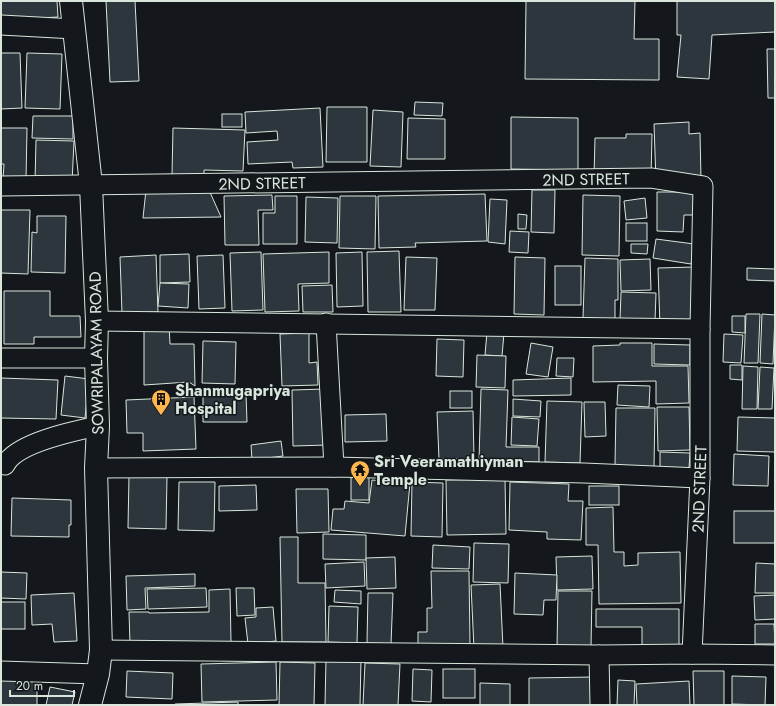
<svg xmlns="http://www.w3.org/2000/svg" width="776" height="706" viewBox="0 0 776 706" font-family="Jost,sans-serif">
	<style>
		.building { fill: #2c363c; stroke: #d8e6dc }
		.lines { fill: none; stroke-linecap: round; stroke-linejoin: round }
		.minor-casing { stroke: #d8e6dc; stroke-width: 21 }
		.tertiary-casing { stroke: #d8e6dc; stroke-width: 24 }
		.minor { stroke: #14181c; stroke-width: 19 }
		.tertiary { stroke: #14181c; stroke-width: 22 }
		.labels { text-anchor: middle; stroke-width: 3; stroke-linejoin: round; paint-order: stroke }
		.street-label { font-size: 16px; fill: #d8e6dc; stroke: #14181c }
		.poi-label { font-size: 16px; font-weight: bold; fill: #d8e6dc; stroke: #14181c; text-anchor: start }
	</style>
	<rect width="100%" height="100%" fill="#14181c"/>
	<g class="building">
		<polygon points="1,1 57,1 58,17 1,20"/>
		<polygon points="106,1 135,1 139,81 110,82"/>
		<polygon points="526,1 635,1 634,39 659,39 659,80 525,79"/>
		<polygon points="677,1 775,1 775,32 712,35 709,79 677,77 681,35 677,35"/>
		<polygon points="767,49 775,49 775,98 768,98"/>
		<polygon points="1,53 20,53 22,108 1,109"/>
		<polygon points="27,53 62,54 60,109 25,108"/>
		<polygon points="415,102 443,103 442,116 414,115"/>
		<polygon points="327,107 367,107 367,162 326,162"/>
		<polygon points="320,108 323,167 293,168 292,162 248,164 247,142 278,140 277,131 246,133 245,112"/>
		<polygon points="373,110 403,112 401,167 370,166"/>
		<rect x="222" y="114" width="20" height="13"/>
		<polygon points="33,116 73,116 73,139 32,138"/>
		<polygon points="511,117 578,118 578,170 511,169"/>
		<polygon points="408,118 445,119 445,159 407,159"/>
		<polygon points="689,122 689,134 700,133 701,180 656,181 654,124"/>
		<polygon points="1,128 27,128 26,180 3,179 4,164 1,164"/>
		<polygon points="173,128 245,130 243,171 204,170 204,176 172,175"/>
		<polygon points="626,134 652,134 651,178 594,177 595,138 626,138"/>
		<polygon points="36,140 74,141 72,183 35,182"/>
		<polygon points="146,190 209,190 221,217 143,218"/>
		<polygon points="532,190 555,190 554,233 531,232"/>
		<polygon points="657,192 695,192 695,215 684,215 683,232 657,231"/>
		<polygon points="485,194 487,241 415,243 416,247 379,248 378,196"/>
		<polygon points="272,195 273,210 258,210 259,245 225,245 224,196"/>
		<polygon points="583,195 620,196 619,256 582,255"/>
		<polygon points="275,196 297,196 297,244 263,244 263,213 275,213"/>
		<polygon points="340,196 376,196 375,249 339,248"/>
		<polygon points="306,197 338,198 337,243 305,242"/>
		<polygon points="645,198 647,218 626,220 624,201"/>
		<polygon points="490,199 507,200 505,244 488,242"/>
		<polygon points="1,210 30,210 28,274 1,273"/>
		<polygon points="518,214 527,215 526,229 518,229"/>
		<polygon points="37,216 66,216 65,273 31,272 32,232 37,233"/>
		<rect x="626" y="223" width="21" height="18"/>
		<polygon points="510,231 529,232 528,253 509,252"/>
		<polygon points="656,239 694,244 691,264 653,258"/>
		<polygon points="631,244 648,244 647,254 631,253"/>
		<polygon points="399,251 401,312 368,312 367,252"/>
		<polygon points="261,252 263,310 232,311 230,253"/>
		<polygon points="329,252 329,283 298,284 299,311 265,312 263,254"/>
		<polygon points="362,252 363,306 337,307 336,253"/>
		<polygon points="189,254 190,282 160,283 160,255"/>
		<polygon points="156,255 158,312 122,313 120,257"/>
		<polygon points="223,255 225,308 199,309 197,256"/>
		<polygon points="406,257 437,258 435,310 404,310"/>
		<polygon points="515,257 545,258 544,315 514,314"/>
		<polygon points="585,258 618,259 618,300 615,300 615,319 583,318"/>
		<polygon points="650,259 651,290 621,291 620,260"/>
		<rect x="555" y="266" width="26" height="39"/>
		<polygon points="694,267 695,325 660,326 658,268"/>
		<polygon points="747,268 775,269 775,281 747,280"/>
		<polygon points="160,283 189,284 188,308 158,306"/>
		<polygon points="332,285 333,312 303,312 302,286"/>
		<polygon points="4,291 50,291 50,316 80,316 81,337 34,337 34,344 4,344"/>
		<polygon points="621,292 656,293 655,321 620,320"/>
		<polygon points="746,314 760,314 758,363 744,363"/>
		<polygon points="762,314 775,315 773,364 760,363"/>
		<polygon points="732,316 745,316 745,333 732,332"/>
		<polygon points="144,325 169,325 170,344 194,344 195,386 189,382 144,385"/>
		<polygon points="487,332 504,333 502,356 485,355"/>
		<polygon points="309,333 309,363 317,362 318,385 282,386 280,334"/>
		<polygon points="724,334 743,335 741,363 723,362"/>
		<polygon points="437,339 464,340 463,377 436,376"/>
		<polygon points="203,341 236,342 235,384 202,383"/>
		<polygon points="531,343 553,347 548,377 526,374"/>
		<polygon points="620,343 652,343 652,366 688,366 689,403 656,404 656,381 593,382 593,346 620,345"/>
		<polygon points="654,344 690,345 690,365 654,364"/>
		<polygon points="477,355 506,356 505,388 476,387"/>
		<polygon points="557,358 574,358 573,377 556,376"/>
		<polygon points="730,365 742,365 742,380 730,379"/>
		<polygon points="743,366 758,367 757,409 742,409"/>
		<polygon points="760,367 774,368 772,409 758,409"/>
		<polygon points="65,376 89,379 85,418 61,415"/>
		<polygon points="1,378 58,380 56,419 1,418"/>
		<polygon points="571,378 571,395 513,396 513,380"/>
		<polygon points="618,385 650,386 649,407 617,405"/>
		<polygon points="325,389 328,445 293,446 292,390"/>
		<polygon points="481,389 508,390 506,447 539,447 539,462 479,460"/>
		<rect x="450" y="391" width="22" height="17"/>
		<polygon points="246,394 247,422 203,422 203,395"/>
		<polygon points="194,397 196,449 143,451 143,433 127,433 126,400"/>
		<polygon points="513,399 541,401 540,417 513,416"/>
		<polygon points="547,401 582,402 580,463 545,462"/>
		<polygon points="584,402 605,402 606,436 585,437"/>
		<polygon points="657,407 689,407 690,450 658,451"/>
		<polygon points="616,408 655,408 654,467 615,465"/>
		<polygon points="473,411 474,459 439,459 437,412"/>
		<polygon points="386,414 387,441 345,442 345,415"/>
		<polygon points="512,417 539,419 537,446 511,445"/>
		<polygon points="738,417 775,418 775,452 737,451"/>
		<polygon points="281,441 283,456 252,460 251,445"/>
		<polygon points="660,452 690,453 689,468 660,468"/>
		<polygon points="734,454 769,456 768,486 733,485"/>
		<rect x="351" y="474" width="18" height="26"/>
		<polygon points="129,476 167,477 166,529 128,528"/>
		<polygon points="505,479 506,534 447,535 446,480"/>
		<polygon points="372,480 410,483 405,536 331,530 333,509 344,509 345,501 369,503"/>
		<polygon points="179,482 215,482 214,531 178,530"/>
		<polygon points="412,482 443,483 442,537 411,536"/>
		<polygon points="510,482 569,484 568,501 583,501 581,540 547,539 547,532 509,530"/>
		<polygon points="256,485 257,510 219,511 219,486"/>
		<rect x="589" y="486" width="30" height="19"/>
		<polygon points="296,489 328,489 329,532 297,533"/>
		<polygon points="12,498 71,500 71,525 69,525 69,537 11,536"/>
		<polygon points="613,507 614,552 624,552 624,566 638,565 638,553 680,552 681,603 599,604 598,545 586,545 586,508"/>
		<rect x="734" y="511" width="41" height="32"/>
		<polygon points="323,534 366,535 366,560 323,559"/>
		<polygon points="280,537 298,537 298,583 325,583 326,642 282,642"/>
		<polygon points="474,543 509,544 508,583 473,582"/>
		<polygon points="433,545 470,547 469,569 432,568"/>
		<polygon points="592,556 593,589 557,590 556,557"/>
		<polygon points="395,557 396,588 367,589 366,558"/>
		<polygon points="364,562 365,586 326,588 325,564"/>
		<polygon points="756,563 775,564 775,593 755,593"/>
		<polygon points="431,571 469,571 470,644 418,645 418,632 427,632 427,608 432,608"/>
		<polygon points="1,572 27,573 26,599 1,598"/>
		<polygon points="515,573 557,575 556,600 544,600 543,615 514,614"/>
		<polygon points="195,574 195,586 145,588 146,609 127,610 126,576"/>
		<polygon points="500,584 503,648 474,649 471,585"/>
		<polygon points="206,588 207,607 148,609 147,589"/>
		<polygon points="236,588 254,588 255,615 237,616"/>
		<polygon points="230,589 231,642 130,644 129,612 149,612 149,613 209,612 209,590"/>
		<polygon points="335,590 361,591 361,604 334,602"/>
		<polygon points="558,591 592,591 591,648 557,648"/>
		<polygon points="74,593 77,641 54,642 52,624 32,625 31,595"/>
		<polygon points="368,593 393,593 391,644 367,643"/>
		<polygon points="775,595 775,619 755,620 754,596"/>
		<rect x="1" y="602" width="24" height="27"/>
		<polygon points="329,606 358,607 357,643 328,642"/>
		<polygon points="273,607 276,641 248,644 245,618 256,617 256,608"/>
		<polygon points="596,609 679,609 679,649 642,649 642,627 596,627"/>
		<polygon points="755,624 774,624 775,644 755,644"/>
		<polygon points="326,659 361,660 360,705 325,705"/>
		<polygon points="276,662 277,700 202,702 201,664"/>
		<polygon points="280,662 315,663 314,705 279,705"/>
		<polygon points="365,663 400,664 398,705 363,705"/>
		<polygon points="413,669 432,670 431,702 412,701"/>
		<rect x="443" y="669" width="32" height="29"/>
		<polygon points="127,671 173,673 172,699 126,697"/>
		<polygon points="693,671 724,671 724,705 694,705"/>
		<polygon points="732,676 766,677 765,705 732,704"/>
		<polygon points="594,677 595,705 529,705 529,678"/>
		<rect x="1" y="678" width="36" height="27"/>
		<polygon points="618,680 635,681 634,705 617,705"/>
		<polygon points="689,681 690,705 637,705 636,684"/>
		<polygon points="480,683 510,684 510,705 480,705"/>
		<polygon points="50,687 75,692 72,705 46,705"/>
		<polygon points="238,702 238,705 175,705 175,704"/>
	</g>
	<g class="lines">
		<defs>
			<g id="minor">
				<polyline points="1,25 75,29"/>
				<polyline points="1,186 651,178 703,186 700,329 700,478 692,654"/>
				<polyline points="97,321 700,329"/>
				<polyline points="326,323 334,467"/>
				<polyline points="1,358 96,358"/>
				<path d="M5 465C16 443 74 431 98 426"/>
				<polyline points="96,468 334,467 584,473 700,478"/>
				<polyline points="101,650 599,655 692,654 775,655"/>
				<polyline points="599,655 600,705"/>
				<polyline points="1,671 98,674"/>
			</g>
			<polyline id="tertiary" points="71,1 91,185 97,321 96,358 98,426 96,468 101,650 98,674 90,705"/>
		</defs>
		<use href="#minor" class="minor-casing"/>
		<use href="#tertiary" class="tertiary-casing"/>
		<use href="#minor" class="minor"/>
		<use href="#tertiary" class="tertiary"/>
	</g>
	<defs>
		<symbol id="building-pin" viewBox="-11 -11 22 30"><path d="M0 17L-7.5 6A9.5 9.5 0 1 1 7.5 6Z" fill="#ffb74d" stroke="#14181c"/><path d="M-4-6H4V6H1V3H-1V6H-4ZM-2.5-4.3h1.7v1.8h-1.7ZM.8-4.3h1.7v1.8H.8ZM-2.5-1h1.7V.8h-1.7ZM.8-1h1.7V.8H.8Z" fill="#111"/></symbol>
		<symbol id="temple-pin" viewBox="-11 -11 22 30"><path d="M0 17L-7.5 6A9.5 9.5 0 1 1 7.5 6Z" fill="#ffb74d" stroke="#14181c"/><path d="M0-6L5-2H3V0L6.5 2.5H4V6H1.5V3h-3V6H-4V2.5H-6.5L-3 0V-2H-5Z" fill="#111"/></symbol>
	</defs>
	<g fill-rule="evenodd">
		<use href="#building-pin" x="150" y="388" width="22" height="30"/>
		<use href="#temple-pin" x="349" y="459" width="22" height="30"/>
	</g>
	<g class="labels">
		<g class="street-label">
			<text transform="translate(586 179) rotate(-1)" y="6">2ND STREET</text>
			<text transform="translate(262 183) rotate(-1)" y="6">2ND STREET</text>
			<text transform="translate(96 353) rotate(-91)" y="6">SOWRIPALAYAM ROAD</text>
			<text transform="translate(699 489) rotate(-88)" y="6">2ND STREET</text>
		</g>
		<g class="poi-label">
			<text x="175" y="396">Shanmugapriya<tspan x="175" dy="18">Hospital</tspan></text>
			<text x="374" y="467">Sri Veeramathiyman<tspan x="374" dy="18">Temple</tspan></text>
		</g>
	</g>
	<rect width="776" height="706" fill="none" stroke="#d8e6dc" stroke-width="4"/>
	<path d="M10 690v6h64v-6" fill="none" stroke="#d8e6dc" stroke-width="2"/>
	<text x="16" y="690" font-size="12" fill="#d8e6dc" stroke="#14181c" stroke-width="3" paint-order="stroke">20 m</text>
</svg>
